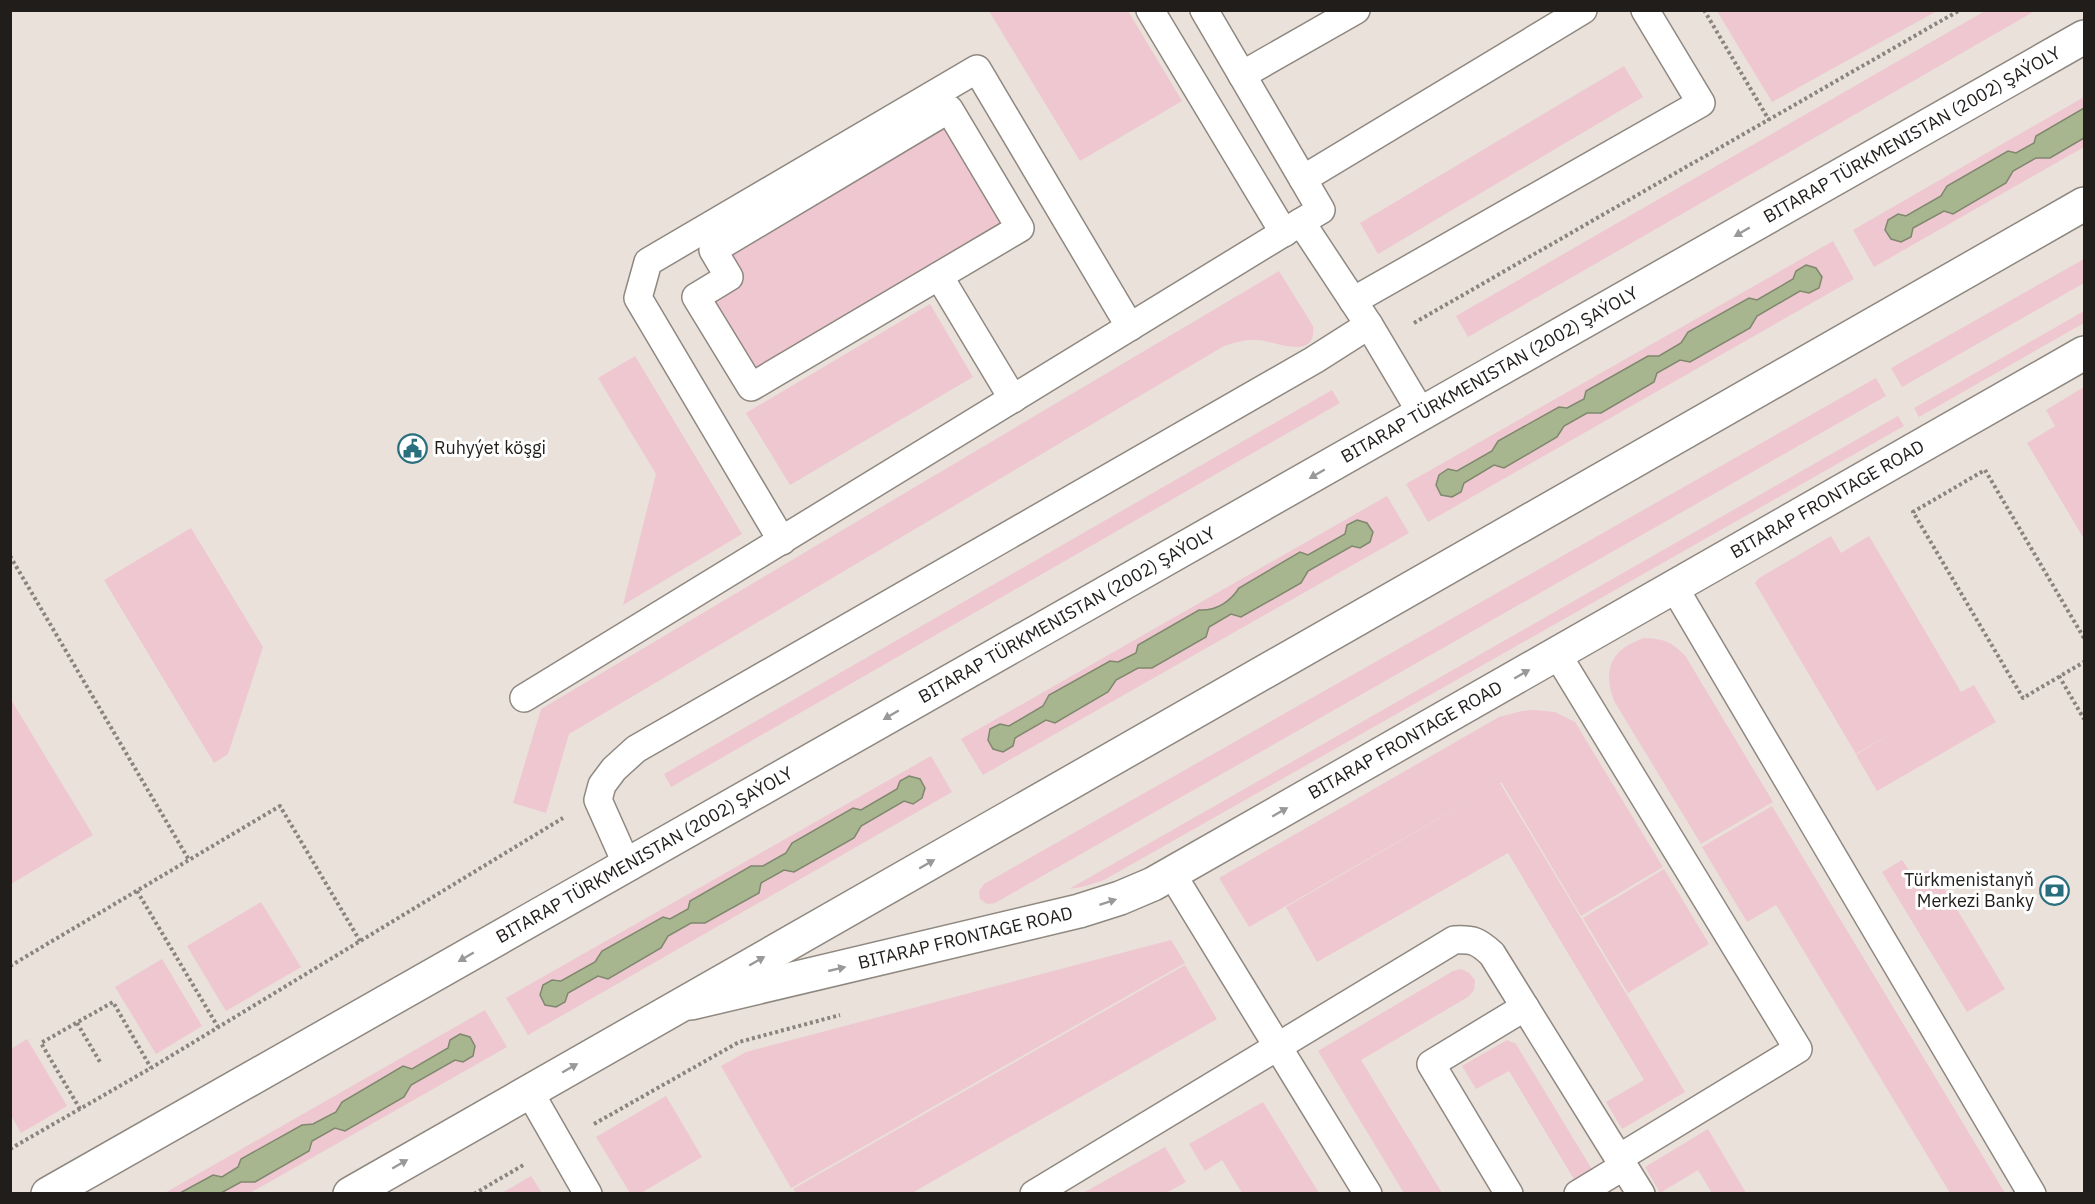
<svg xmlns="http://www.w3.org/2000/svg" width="2095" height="1204" viewBox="0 0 2095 1204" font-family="'IBM Plex Sans',sans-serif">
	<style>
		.green { fill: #efc7d0; fill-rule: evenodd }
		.water { fill: #a8b690; stroke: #7f886d; stroke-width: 1.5 }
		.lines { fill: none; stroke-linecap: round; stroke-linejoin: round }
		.service-casing { stroke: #8f8881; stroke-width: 30 }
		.minor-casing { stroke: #8f8881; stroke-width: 36 }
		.secondary-casing { stroke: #8f8881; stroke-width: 36 }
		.path { stroke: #8a847f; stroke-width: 4; stroke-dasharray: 3 3; stroke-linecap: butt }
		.service { stroke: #fff; stroke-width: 27 }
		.minor { stroke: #fff; stroke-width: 33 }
		.secondary { stroke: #fff; stroke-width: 33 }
		.oneway { fill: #9b9998 }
		.labels { text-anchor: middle; stroke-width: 6; stroke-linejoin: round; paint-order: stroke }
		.street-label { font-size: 18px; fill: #201d1b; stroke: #fff }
		.poi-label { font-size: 18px; fill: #201d1b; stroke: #fff; text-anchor: start }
	</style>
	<rect width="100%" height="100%" fill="#e9e1da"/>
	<g class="green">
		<polygon points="989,11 1128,11 1182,101 1080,161"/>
		<polygon points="1717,11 1937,11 1772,102"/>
		<polygon points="1985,11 2035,11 1468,337 1456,316"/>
		<polygon points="1624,66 1643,97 1378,254 1360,223"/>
		<polygon points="2084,97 2084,108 2036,136 2034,143 2016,153 2008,151 1947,186 1941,196 1906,216 1898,214 1888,220 1912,232 1913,228 1944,211 2006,183 2013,171 2036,158 2051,158 2084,138 2084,147 1874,267 1853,230"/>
		<polygon points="945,125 1005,224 754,373 711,300 744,281 728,254"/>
		<path d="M1833 241 1854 279 1428 522 1406 484ZM1806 265 1816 268 1821 277V283L1800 291 1757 316 1750 328 1680 360 1657 373 1654 382 1601 413H1587L1564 426 1557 437 1504 468 1494 465 1464 483 1461 492 1452 497 1446 496 1454 470 1457 471 1492 451 1498 441 1559 407 1567 408 1584 399 1586 391 1659 356 1681 343 1688 332 1749 298 1757 301 1793 279 1796 271Z"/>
		<polygon points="2084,259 2084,283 1902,387 1891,368"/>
		<path d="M1279 271 1313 326C1317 362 1276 341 1257 340 1246 339 1235 343 1224 346L569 734 546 813 513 803 541 709Z"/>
		<polygon points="930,304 973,377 790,485 746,413"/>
		<polygon points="2084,311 2084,323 1919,417 1914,408"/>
		<polygon points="635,356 742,534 623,605 656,474 598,378"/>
		<polygon points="1876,378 1886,396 995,903 987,904 980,899 979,891 984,884"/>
		<polygon points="2084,387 2084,539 2027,443 2055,426 2046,410"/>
		<polygon points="1332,390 1340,403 671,787 664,774"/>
		<polygon points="1898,416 1904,426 1104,880 1082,887 1069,889"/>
		<path d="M1387 496 1409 533 983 775 961 739ZM1345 530 1372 538 1370 542 1360 548 1352 545 1308 571 1301 583 1232 614 1209 627 1206 637 1153 668H1138L1115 680 1108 693 1056 723 1046 720 1015 738 1013 746 1003 752 998 751 1005 724 1008 726 1043 706 1050 695 1110 661 1118 663 1136 653 1138 645 1199 610C1216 611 1230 602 1239 588L1300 552 1308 555 1345 533Z"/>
		<polygon points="191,528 263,647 228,754 214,763 104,580"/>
		<polygon points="1831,536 1841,553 1869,536 1961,692 1974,685 1996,722 1877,791 1856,755 1893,732 1856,754 1755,583 1759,578"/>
		<path d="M1644 638C1665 639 1672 642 1686 657L1773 802 1701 844 1614 701C1602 668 1612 649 1644 638Z"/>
		<polygon points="10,698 93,835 11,884 10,884"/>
		<polygon points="1533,710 1555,712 1575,722 1663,867 1581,916 1502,783 1500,783 1685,1092 1622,1129 1606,1102 1644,1080 1508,853 1317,962 1286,907 1490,789 1249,927 1219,878 1499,717 1522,711"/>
		<path d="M931 756 952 792 528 1035 506 998ZM898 786 908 803 904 801 861 826 854 838 794 872 785 870 761 883 758 893 705 923H691L668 936 661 948 608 978 598 976 568 993 567 997 545 1005 540 995V990L557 979 561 981 595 962 602 951 663 917 670 919 688 909 691 901 751 866H763L786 853 792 843 853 808 860 810 897 789Z"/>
		<polygon points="1772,806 2005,1193 1950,1193 1776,905 1747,922 1702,847"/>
		<polygon points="1902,860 1914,878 1932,868 2005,989 1967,1012 1882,872"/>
		<polygon points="1664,869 1709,944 1628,993 1583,918"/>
		<polygon points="261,902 301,967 226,1011 187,946"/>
		<polygon points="1171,940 1185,963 791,1188 721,1066 746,1052"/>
		<polygon points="162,959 202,1026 156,1054 115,987"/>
		<polygon points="1185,965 1217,1019 912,1193 796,1193 793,1189"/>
		<polygon points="1461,969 1469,973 1475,980 1474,990 1468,997 1361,1060 1442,1193 1404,1193 1318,1051 1453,971"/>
		<polygon points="485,1010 507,1047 250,1193 221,1193 241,1182 255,1182 309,1151 312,1141 335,1128 345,1131 404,1097 411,1085 455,1060 460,1034 451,1040 448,1047 411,1069 403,1066 342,1102 336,1112 313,1124 302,1125 241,1159 239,1167 222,1177 213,1175 180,1193 163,1194"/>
		<polygon points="27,1039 67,1106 21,1133 11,1115 11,1049"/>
		<polygon points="1507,1040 1516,1044 1593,1171 1575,1181 1509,1071 1476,1089 1462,1066"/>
		<polygon points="666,1096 702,1157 641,1193 630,1193 596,1137"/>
		<polygon points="1263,1102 1319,1193 1242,1193 1222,1160 1205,1171 1189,1144"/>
		<polygon points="1708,1129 1746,1193 1712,1193 1698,1170 1660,1193 1645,1167"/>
		<polygon points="1165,1147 1186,1182 1166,1193 1083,1193"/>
		<polygon points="531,1176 542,1193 502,1193"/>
	</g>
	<g class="water">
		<polygon points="2084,108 2084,138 2050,158 2036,158 2013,171 2006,183 1953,214 1944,211 1913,228 1911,237 1901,242 1891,239 1885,230 1888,220 1898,214 1906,216 1941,196 1947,186 2008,151 2016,153 2034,143 2036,136"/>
		<polygon points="1806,265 1816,268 1822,277 1819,288 1809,293 1800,291 1757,316 1750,328 1690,362 1680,360 1657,373 1654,382 1601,413 1587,413 1564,426 1557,437 1504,468 1494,465 1464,483 1461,492 1452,497 1441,495 1436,485 1439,475 1448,469 1457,471 1492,451 1498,441 1559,407 1567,408 1584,399 1586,391 1648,356 1659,356 1681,343 1688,332 1749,298 1757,300 1793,279 1796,271"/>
		<path d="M1357 520 1367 523 1373 532 1370 542 1360 548 1352 546 1308 571 1301 583 1241 617 1231 614 1209 627 1206 637 1152 668H1138L1116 680 1108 692 1055 723 1046 720 1015 738 1013 746 1003 752 993 749 988 740 990 729 1000 724 1009 726 1043 706 1049 695 1110 661 1118 662 1136 653 1138 645 1199 610C1216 611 1230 602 1239 588L1300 552 1308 555 1345 534 1347 525Z"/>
		<polygon points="909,776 920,779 925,788 922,798 913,804 904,801 861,826 854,838 794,872 784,870 761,883 759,893 705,923 691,923 668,936 661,948 608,979 598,976 568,993 565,1002 556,1007 545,1005 540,995 543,985 552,980 561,981 595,962 602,951 663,917 670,919 688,909 690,901 751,866 763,866 786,853 792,843 853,808 861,810 897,789 900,781"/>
		<polygon points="460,1034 470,1037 475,1046 473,1056 463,1062 455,1060 411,1085 404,1097 345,1131 335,1128 312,1141 309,1151 255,1182 241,1182 221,1193 180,1193 213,1175 222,1177 238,1167 241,1159 302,1125 313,1124 336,1112 342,1102 403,1066 412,1069 448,1048 450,1040"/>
	</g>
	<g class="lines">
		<defs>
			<g id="service">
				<polyline points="1150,10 1284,233"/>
				<polyline points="1204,10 1321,210 1301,222 1369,325 1422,414"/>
				<polyline points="1242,75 1356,10"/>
				<polygon points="949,109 1020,228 751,387 696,297 729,277 713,250"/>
				<polyline points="1303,179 1583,10"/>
				<polyline points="939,276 1013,399"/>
				<polyline points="1353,301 1701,103 1645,10"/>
				<polyline points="782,541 638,298 648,262 977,69 1130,327"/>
				<polyline points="1674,587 2032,1194"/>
				<polyline points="1557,654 1798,1049 1619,1158"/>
				<polyline points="524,698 1301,222"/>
				<polyline points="627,865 598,800 602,785 614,769 636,749 1314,360 1369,325"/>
				<polyline points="1172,874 1368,1194"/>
				<polyline points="529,1091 588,1194"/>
				<path d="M1034 1194 1454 940C1473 939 1478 941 1492 954L1641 1194"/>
				<polyline points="1509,1194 1431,1064 1525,1007"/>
				<polyline points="1578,1194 1624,1166"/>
			</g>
			<g id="minor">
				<path id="s1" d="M691 1003 1079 911 1120 898 1153 884 2084 353"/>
			</g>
			<g id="secondary">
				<path id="s2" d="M48 1194 2084 37"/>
				<polyline points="350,1194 2084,204"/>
			</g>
		</defs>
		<use href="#service" class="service-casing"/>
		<use href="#minor" class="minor-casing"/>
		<use href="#secondary" class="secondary-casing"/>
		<g class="path">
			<polyline points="1704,10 1769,120"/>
			<polyline points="1414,323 1960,10"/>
			<polyline points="10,556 189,860"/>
			<polyline points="2084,638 1985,470 1913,512 2023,698 2084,662"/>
			<polyline points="2059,676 2084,719"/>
			<polyline points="137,891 218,1027"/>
			<polyline points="10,966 280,806 360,941"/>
			<polyline points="77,1023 100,1062"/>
			<polyline points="80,1109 41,1043 113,1002 151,1068"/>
			<polyline points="594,1124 739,1042 840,1015"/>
			<polyline points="10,1149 151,1068 563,818"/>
			<polyline points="474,1194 525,1164"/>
		</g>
		<use href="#service" class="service"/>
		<use href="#minor" class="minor"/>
		<use href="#secondary" class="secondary"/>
	</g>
	<defs><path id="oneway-solid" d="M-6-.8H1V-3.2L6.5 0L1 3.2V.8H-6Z" transform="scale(1.5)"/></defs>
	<g class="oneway">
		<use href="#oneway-solid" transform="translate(1742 232) rotate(150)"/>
		<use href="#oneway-solid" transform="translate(1317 474) rotate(150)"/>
		<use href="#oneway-solid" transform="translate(1522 674) rotate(-30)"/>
		<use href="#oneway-solid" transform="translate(891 715) rotate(150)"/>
		<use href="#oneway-solid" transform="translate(1280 812) rotate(-30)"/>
		<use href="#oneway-solid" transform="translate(927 864) rotate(-30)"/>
		<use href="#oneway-solid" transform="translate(1108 902) rotate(-18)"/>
		<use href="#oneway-solid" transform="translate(466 957) rotate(150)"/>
		<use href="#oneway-solid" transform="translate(757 961) rotate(-30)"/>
		<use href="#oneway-solid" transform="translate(837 969) rotate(-13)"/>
		<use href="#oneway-solid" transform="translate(570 1068) rotate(-30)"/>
		<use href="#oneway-solid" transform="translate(400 1164) rotate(-30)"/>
	</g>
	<defs>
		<symbol id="civic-ring" viewBox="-11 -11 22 22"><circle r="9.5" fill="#fff" stroke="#2a6f7e" stroke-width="1.5"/><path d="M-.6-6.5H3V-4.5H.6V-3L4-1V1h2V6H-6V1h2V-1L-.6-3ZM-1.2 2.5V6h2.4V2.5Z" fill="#2a6f7e"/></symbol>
		<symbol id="bank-ring" viewBox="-11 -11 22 22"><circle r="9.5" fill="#fff" stroke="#2a6f7e" stroke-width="1.5"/><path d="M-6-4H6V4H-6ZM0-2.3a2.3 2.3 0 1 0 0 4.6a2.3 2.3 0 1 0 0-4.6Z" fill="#2a6f7e"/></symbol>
	</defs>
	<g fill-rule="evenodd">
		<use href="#civic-ring" x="396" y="432" width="33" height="33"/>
		<use href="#bank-ring" x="2038" y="874" width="33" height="33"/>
	</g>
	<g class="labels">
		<g class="street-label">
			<text dy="6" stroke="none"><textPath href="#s2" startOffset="2144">BITARAP TÜRKMENISTAN (2002) ŞAÝOLY</textPath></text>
			<text dy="6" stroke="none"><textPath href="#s2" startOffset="1658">BITARAP TÜRKMENISTAN (2002) ŞAÝOLY</textPath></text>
			<text dy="6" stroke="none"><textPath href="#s1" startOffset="1254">BITARAP FRONTAGE ROAD</textPath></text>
			<text dy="6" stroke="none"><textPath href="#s2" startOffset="1172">BITARAP TÜRKMENISTAN (2002) ŞAÝOLY</textPath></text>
			<text dy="6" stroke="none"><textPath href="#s1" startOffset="768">BITARAP FRONTAGE ROAD</textPath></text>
			<text dy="6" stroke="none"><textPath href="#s2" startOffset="686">BITARAP TÜRKMENISTAN (2002) ŞAÝOLY</textPath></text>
			<text dy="6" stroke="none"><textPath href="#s1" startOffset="282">BITARAP FRONTAGE ROAD</textPath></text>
		</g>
		<g class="poi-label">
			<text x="434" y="454">Ruhyýet köşgi</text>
			<text x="2034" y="886" text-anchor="end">Türkmenistanyň<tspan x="2034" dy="21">Merkezi Banky</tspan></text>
		</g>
	</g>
	<rect width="2095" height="1204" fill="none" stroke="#201d1b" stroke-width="24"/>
</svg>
